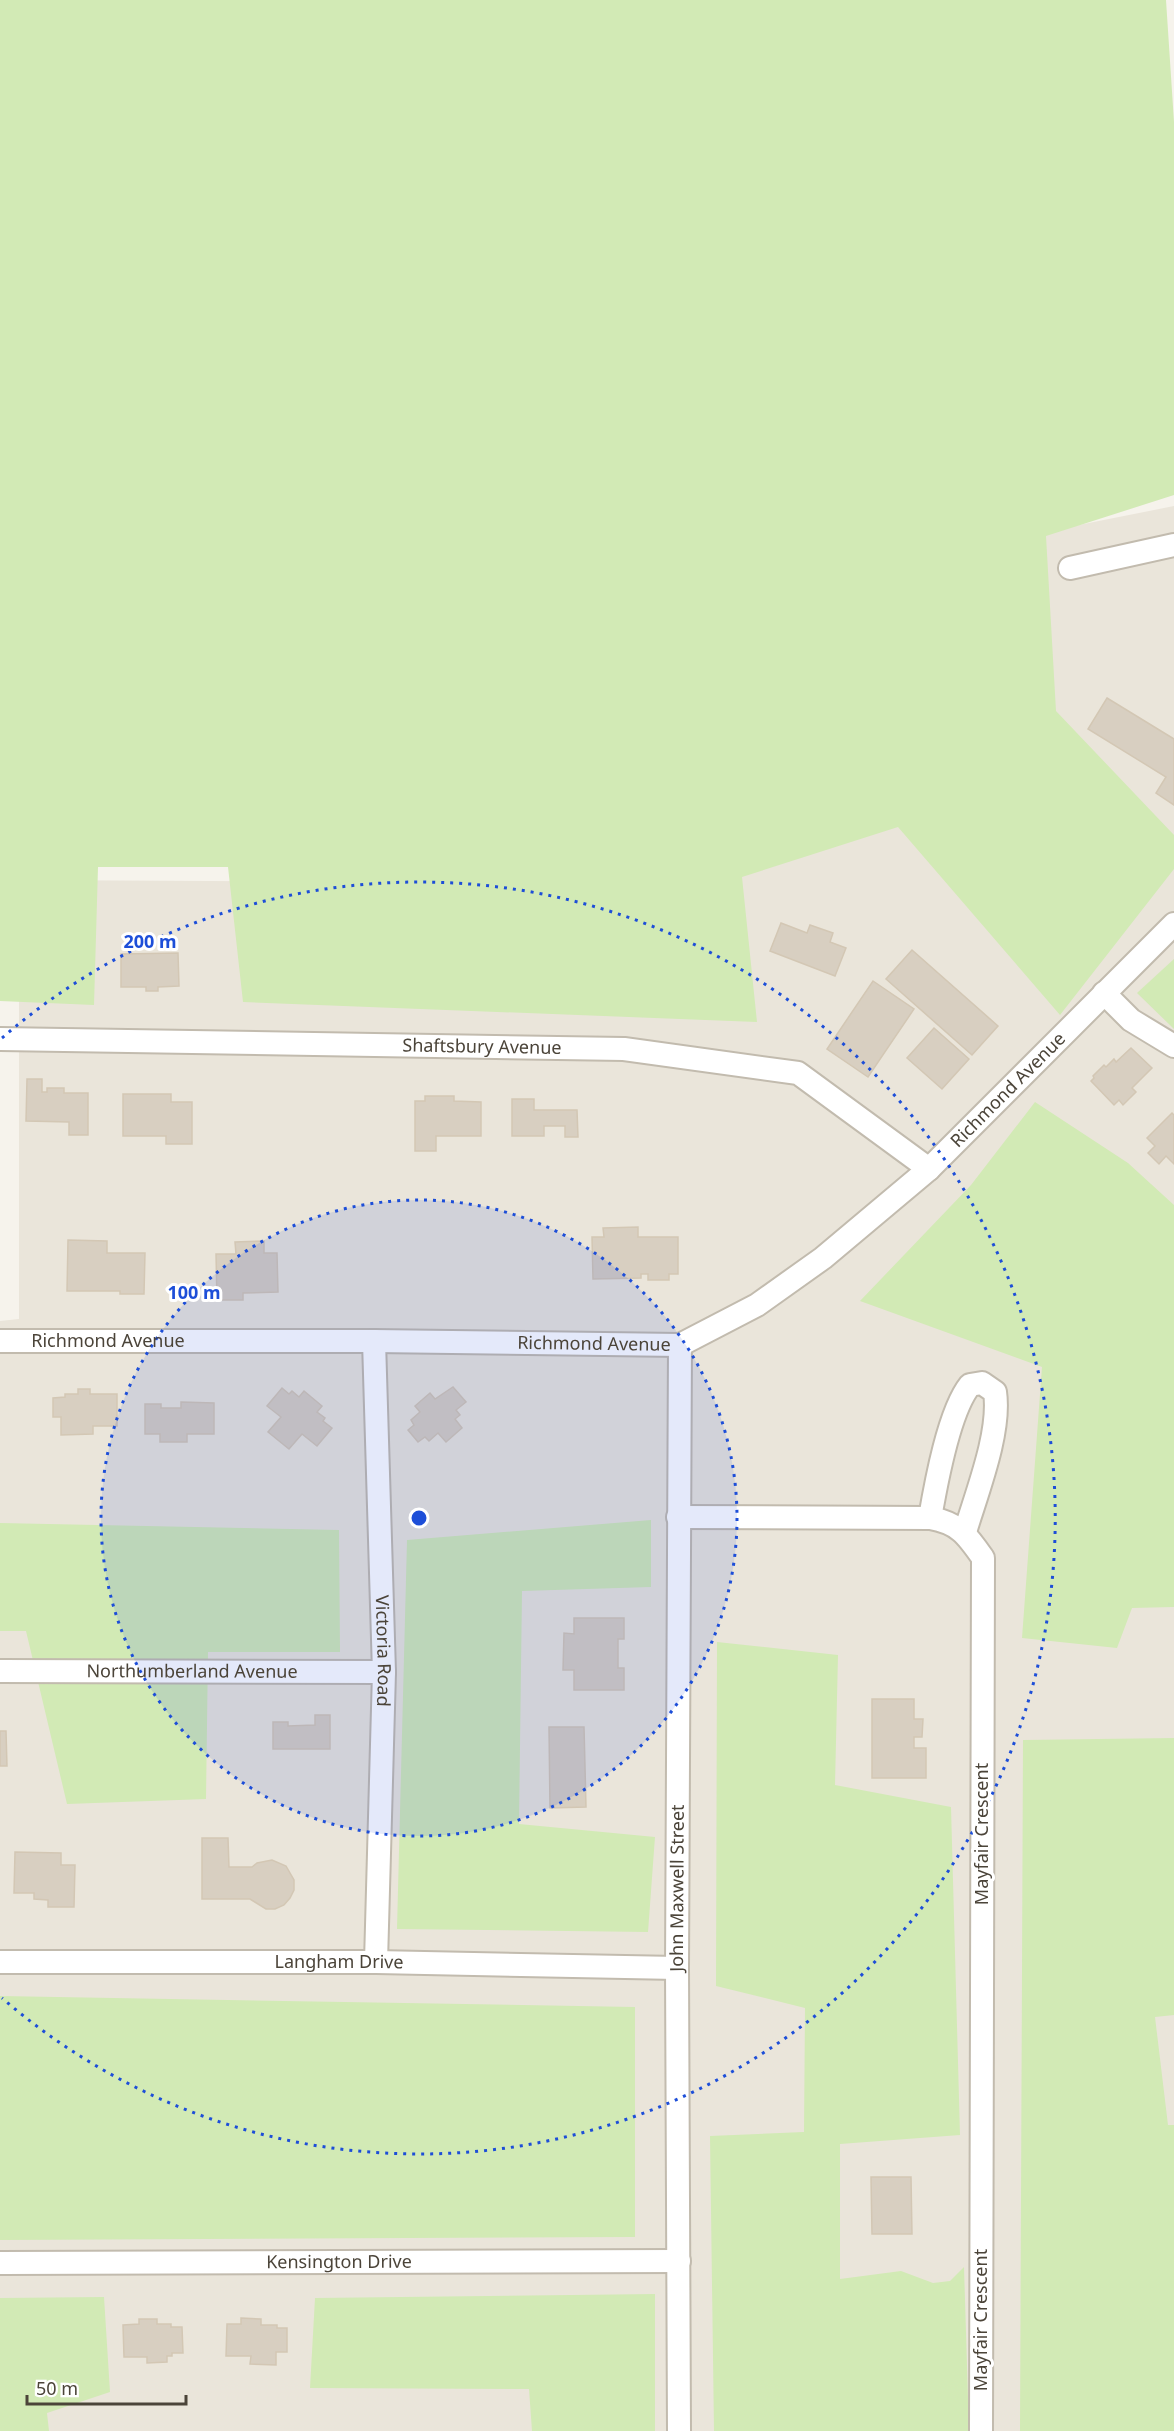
<svg xmlns="http://www.w3.org/2000/svg" width="1174" height="2431" viewBox="0 0 1174 2431" font-family="'Noto Sans',sans-serif">
	<style>
		.residential { fill: #eae5da }
		.green { fill: #d2eab5 }
		.building { fill: #d8cfc1; stroke: #d3c7b4; stroke-width: 1.5 }
		.lines { fill: none; stroke-linecap: round; stroke-linejoin: round }
		.street-casing { stroke: #c2bbae; stroke-width: 26 }
		.street { stroke: #fff; stroke-width: 22 }
		.ring { fill: none; stroke: #1d4ed8; stroke-width: 3; stroke-dasharray: 3 6 }
		.labels { text-anchor: middle; stroke-width: 6; stroke-linejoin: round; paint-order: stroke }
		.street-label { font-size: 18px; fill: #4b4439; stroke: #fff }
		.centre { fill: #1d4ed8; stroke: #fff; stroke-width: 3 }
		.ring-label { font-size: 18px; text-anchor: middle; font-weight: bold; fill: #1d4ed8; stroke: #fff; stroke-width: 6; stroke-linejoin: round; paint-order: stroke }
	</style>
	<rect width="100%" height="100%" fill="#f6f3ec"/>
	<polygon class="residential" points="1174,506 1174,2431 0,2431 0,1321 19,1319 19,880 723,884 1009,539"/>
	<g class="green">
		<polygon points="0,0 1166,0 1174,122 1174,495 1046,536 1056,711 1174,835 1174,869 1060,1015 898,827 742,877 757,1022 243,1002 228,867 98,867 94,1005 0,1001"/>
		<polygon points="1174,959 1174,1029 1137,993"/>
		<polygon points="1035,1102 1128,1163 1174,1205 1174,1607 1132,1608 1117,1648 1022,1638 1042,1367 860,1301 971,1185"/>
		<polygon points="651,1520 651,1587 522,1591 519,1824 655,1837 648,1932 397,1929 407,1540"/>
		<polygon points="0,1523 339,1530 340,1652 208,1652 206,1799 67,1804 26,1631 0,1631"/>
		<polygon points="717,1642 838,1655 835,1785 951,1807 960,2135 840,2144 840,2279 901,2271 933,2283 950,2281 964,2267 969,2431 714,2431 710,2136 804,2132 805,2008 716,1986"/>
		<polygon points="1174,1738 1174,2015 1155,2017 1168,2125 1174,2125 1174,2431 1020,2431 1023,1740"/>
		<polygon points="0,1996 635,2007 635,2237 0,2240"/>
		<polygon points="655,2294 655,2431 532,2431 529,2389 310,2388 315,2298"/>
		<polygon points="104,2297 110,2392 47,2413 49,2431 0,2431 0,2298"/>
	</g>
	<g class="building">
		<polygon points="1107,698 1174,739 1174,805 1156,793 1166,777 1088,729"/>
		<polygon points="781,923 807,933 810,925 833,933 830,942 846,948 835,976 770,951"/>
		<polygon points="912,950 998,1026 972,1055 886,979"/>
		<polygon points="178,953 179,986 158,987 158,991 146,991 146,987 121,987 121,954"/>
		<polygon points="873,981 914,1009 868,1077 827,1049"/>
		<polygon points="934,1028 969,1059 942,1089 907,1058"/>
		<polygon points="1131,1048 1152,1068 1132,1088 1136,1092 1123,1105 1119,1100 1114,1105 1091,1081 1094,1078 1093,1076 1104,1065 1106,1067 1114,1059 1116,1062"/>
		<polygon points="27,1079 42,1079 42,1092 47,1092 47,1088 64,1088 64,1093 88,1093 88,1135 69,1135 69,1122 26,1121"/>
		<polygon points="123,1094 171,1094 171,1102 192,1102 192,1144 166,1144 166,1136 123,1136"/>
		<polygon points="425,1096 454,1096 454,1101 481,1102 481,1136 436,1136 436,1151 415,1151 415,1101 425,1101"/>
		<polygon points="512,1099 534,1099 534,1110 577,1110 578,1137 565,1137 565,1126 544,1126 544,1136 512,1136"/>
		<polygon points="1172,1113 1174,1115 1174,1164 1166,1156 1159,1164 1148,1153 1155,1146 1147,1138"/>
		<polygon points="638,1227 638,1237 678,1237 678,1274 669,1274 669,1280 648,1280 648,1274 641,1274 641,1278 593,1279 592,1237 604,1237 603,1228"/>
		<polygon points="68,1240 107,1241 107,1253 145,1253 144,1294 120,1294 120,1291 67,1291"/>
		<polygon points="264,1241 264,1253 277,1253 278,1292 243,1293 243,1300 217,1300 216,1254 236,1254 235,1242"/>
		<polygon points="453,1387 466,1402 456,1410 460,1415 455,1419 462,1428 446,1442 438,1433 429,1441 425,1437 418,1442 408,1430 414,1425 411,1420 420,1412 415,1406 430,1393 435,1399"/>
		<polygon points="282,1388 289,1394 292,1391 299,1397 304,1391 322,1406 317,1412 325,1418 323,1421 332,1428 317,1446 302,1434 289,1449 268,1432 281,1417 267,1406"/>
		<polygon points="78,1389 90,1389 90,1394 117,1394 117,1426 93,1426 93,1434 61,1435 61,1417 53,1417 53,1398 65,1397 65,1394 78,1394"/>
		<polygon points="181,1402 214,1403 214,1434 187,1434 187,1442 160,1442 160,1434 145,1434 145,1404 161,1404 161,1408 181,1408"/>
		<polygon points="574,1618 624,1618 624,1639 618,1639 618,1668 624,1668 624,1690 574,1690 574,1670 563,1670 564,1633 574,1634"/>
		<polygon points="872,1699 914,1699 914,1719 923,1719 922,1737 914,1737 914,1748 926,1748 926,1778 872,1778"/>
		<polygon points="315,1715 330,1715 330,1749 273,1749 273,1722 288,1722 288,1726 315,1725"/>
		<polygon points="549,1727 584,1727 586,1807 550,1808"/>
		<polygon points="0,1731 6,1731 7,1766 0,1766"/>
		<polygon points="202,1838 228,1838 229,1867 252,1867 257,1863 272,1860 286,1866 294,1880 294,1890 290,1898 284,1905 275,1909 266,1909 250,1899 202,1899"/>
		<polygon points="15,1852 61,1853 61,1865 75,1865 74,1907 48,1907 48,1900 34,1899 34,1893 14,1893"/>
		<polygon points="871,2177 911,2177 912,2234 872,2234"/>
		<polygon points="241,2318 261,2319 261,2325 277,2325 277,2328 287,2328 287,2352 276,2352 276,2365 250,2364 251,2356 226,2356 227,2324 241,2324"/>
		<polygon points="139,2319 157,2319 157,2324 171,2324 171,2327 182,2327 183,2353 172,2353 172,2356 167,2356 167,2362 147,2363 147,2357 124,2357 123,2325 139,2324"/>
	</g>
	<g class="lines">
		<defs>
			<g id="street">
				<polyline points="1070,568 1174,545"/>
				<polyline points="1104,993 1131,1020 1174,1046"/>
				<path id="s1" d="M0 1039 624 1049 798 1073 929 1169"/>
				<path id="s2" d="M0 1341H374L680 1345 757 1305 823 1258 929 1169 1174 924"/>
				<path id="s3" d="M374 1341 384 1672 376 1962"/>
				<path d="M678 1517 930 1518C959 1523 967 1535 983 1558L981 2431"/>
				<path d="M930 1518C936 1483 949 1411 970 1385L982 1383 995 1392C1001 1432 977 1492 965 1532"/>
				<path id="s4" d="M0 1671 384 1672"/>
				<path id="s5" d="M0 1962H376L677 1968"/>
				<path id="s6" d="M0 2263 679 2261"/>
				<path id="s7" d="M679 2431 677 1968 680 1345"/>
			</g>
		</defs>
		<use href="#street" class="street-casing"/>
		<use href="#street" class="street"/>
	</g>
	<circle cx="419" cy="1518" r="318" fill="#1d4ed8" fill-opacity=".12"/>
	<g class="ring">
		<circle cx="419" cy="1518" r="318"/>
		<path d="M2 1038A636 636 0 1 1 2 1998"/>
	</g>
	<g class="labels">
		<g class="street-label">
			<text dy="6" stroke="none"><textPath href="#s1" startOffset="482">Shaftsbury Avenue</textPath></text>
			<text dy="6" stroke="none"><textPath href="#s2" startOffset="1098">Richmond Avenue</textPath></text>
			<text dy="6" stroke="none"><textPath href="#s2" startOffset="108">Richmond Avenue</textPath></text>
			<text dy="6" stroke="none"><textPath href="#s2" startOffset="594">Richmond Avenue</textPath></text>
			<text dy="6" stroke="none"><textPath href="#s3" startOffset="310">Victoria Road</textPath></text>
			<text dy="6" stroke="none"><textPath href="#s4" startOffset="192">Northumberland Avenue</textPath></text>
			<text transform="translate(982 1834) rotate(-90)" y="6">Mayfair Crescent</text>
			<text dy="6" stroke="none"><textPath href="#s7" startOffset="543">John Maxwell Street</textPath></text>
			<text dy="6" stroke="none"><textPath href="#s5" startOffset="339">Langham Drive</textPath></text>
			<text dy="6" stroke="none"><textPath href="#s6" startOffset="339">Kensington Drive</textPath></text>
			<text transform="translate(981 2320) rotate(-90)" y="6">Mayfair Crescent</text>
		</g>
	</g>
	<circle cx="419" cy="1518" r="9" class="centre"/>
	<g class="ring-label">
		<text x="150" y="948">200 m</text>
		<text x="194" y="1299">100 m</text>
	</g>
	<path d="M27 2395v9h159v-9" fill="none" stroke="#4b4439" stroke-width="3"/>
	<text x="36" y="2395" font-size="18" fill="#4b4439" stroke="#ffffff" stroke-width="4.5" paint-order="stroke">50 m</text>
</svg>
